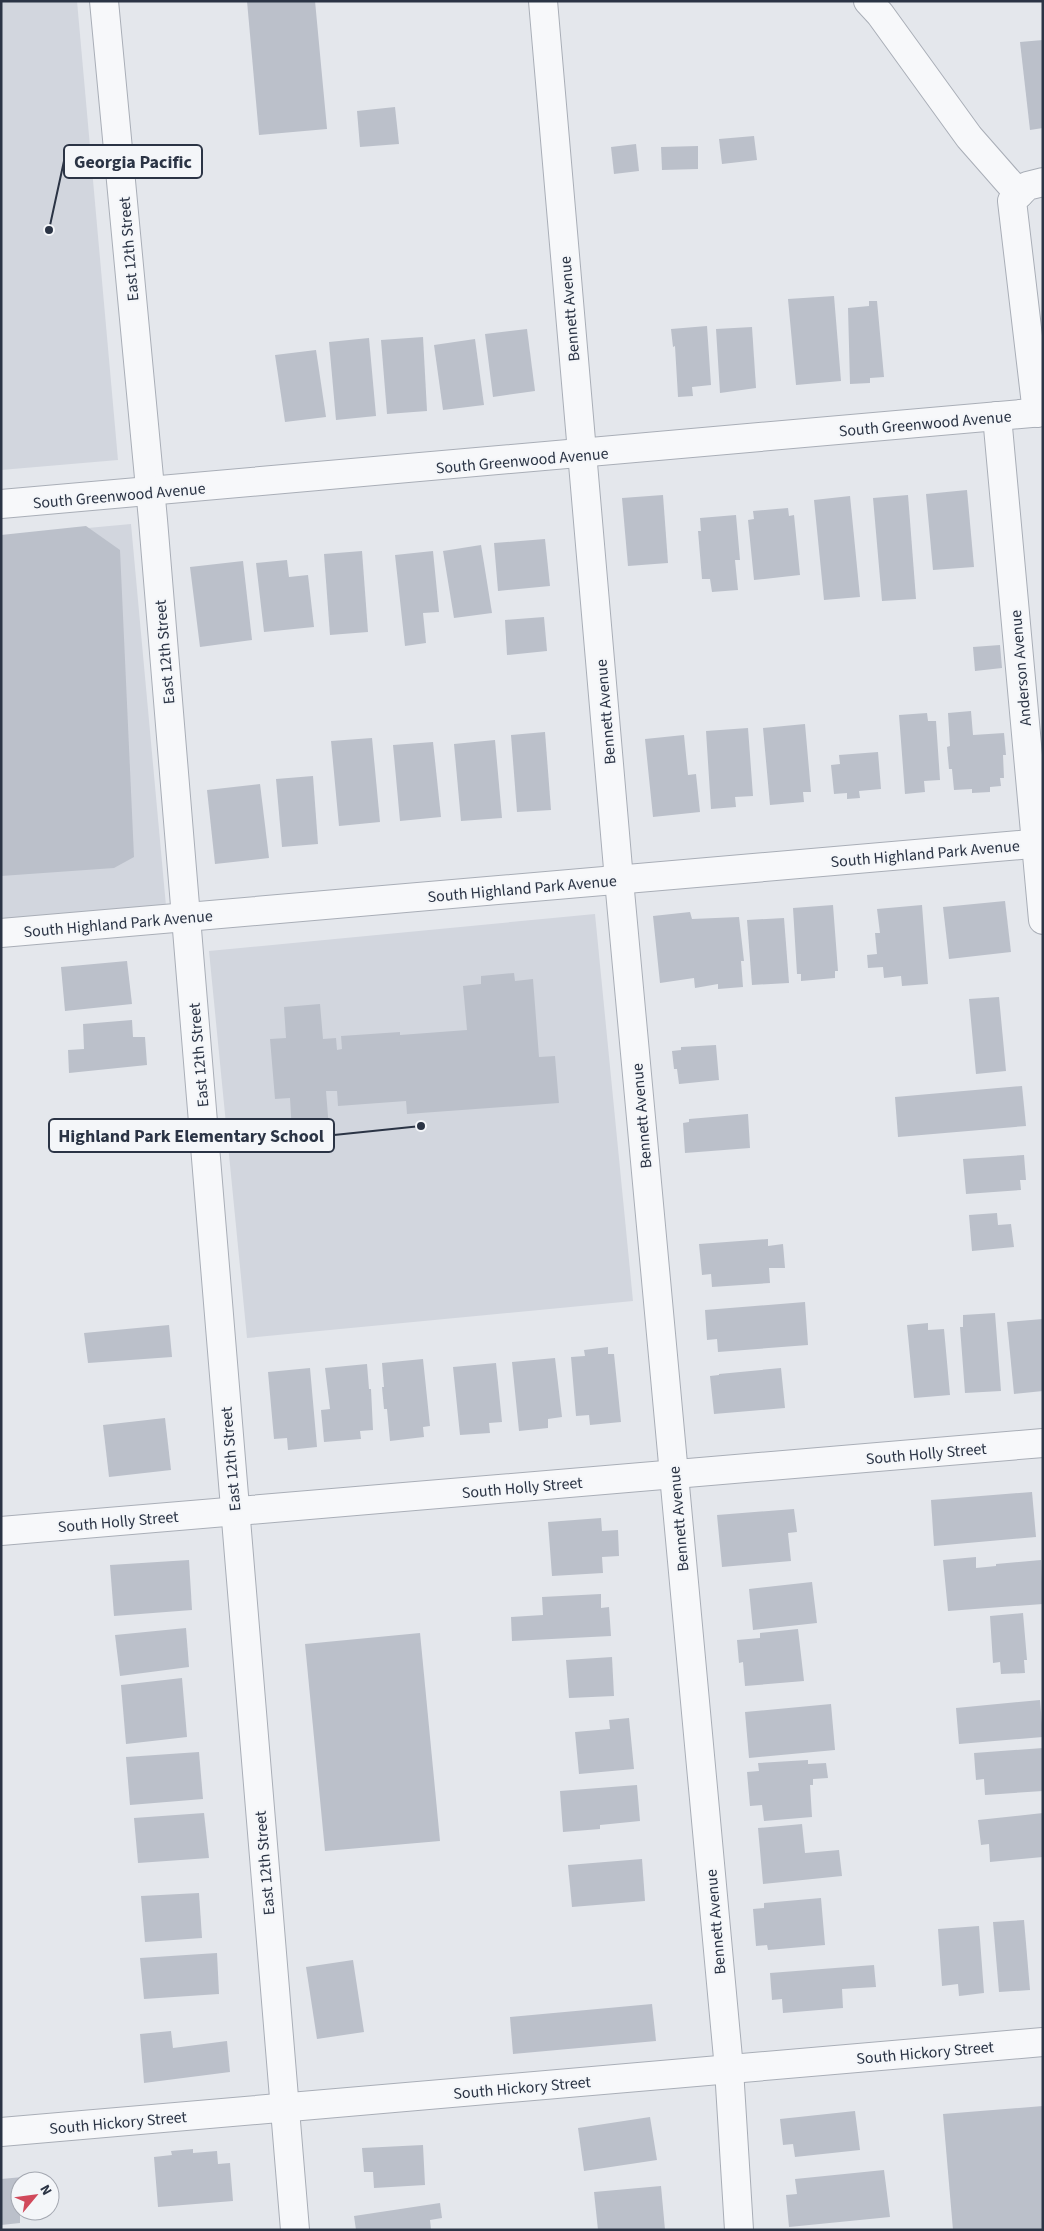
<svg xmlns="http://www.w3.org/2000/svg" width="1044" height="2231" viewBox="0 0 1044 2231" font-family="'Source Sans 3',sans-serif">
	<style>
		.built { fill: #d2d6de }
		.building { fill: #bbc0ca }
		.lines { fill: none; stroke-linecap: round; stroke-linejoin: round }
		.minor-casing { stroke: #a9aeb7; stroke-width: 30 }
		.minor { stroke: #f7f8fa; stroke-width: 28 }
		.labels { text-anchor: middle; stroke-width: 4; stroke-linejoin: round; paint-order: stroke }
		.street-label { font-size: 16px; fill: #2b3445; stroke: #f4f6f9 }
		.leader { fill: none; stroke: #2b3445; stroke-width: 2 }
		.callout-dot { fill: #2b3445; stroke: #f4f6f9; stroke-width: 2 }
		.callout { fill: #f4f6f9; stroke: #2b3445; stroke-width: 2 }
		.callout-label { font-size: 18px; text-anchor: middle; font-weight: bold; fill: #2b3445 }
	</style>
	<rect width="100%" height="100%" fill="#e4e7ec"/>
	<g class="built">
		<polygon points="1,1 77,1 118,460 1,470"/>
		<polygon points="131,524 166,906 1,921 1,536"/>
		<polygon points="595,914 633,1301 247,1338 209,951"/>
	</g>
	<g class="building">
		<polygon points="247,1 315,1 327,129 259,135"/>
		<polygon points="1043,40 1043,128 1030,130 1020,42"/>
		<polygon points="395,107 399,144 360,147 357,111"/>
		<polygon points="754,136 757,160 722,164 719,139"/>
		<polygon points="636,144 639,171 614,174 611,147"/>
		<polygon points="698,146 698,169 662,170 661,147"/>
		<polygon points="834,296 841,381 796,385 788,299"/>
		<polygon points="869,301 877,301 884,377 870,378 870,383 850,384 848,308 869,306"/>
		<polygon points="707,326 711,385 692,387 693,396 678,397 675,346 673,347 671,329"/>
		<polygon points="752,327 756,388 720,393 716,329"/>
		<polygon points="527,329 535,391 493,397 485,334"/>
		<polygon points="423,337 427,411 387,414 381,340"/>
		<polygon points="369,338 376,416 336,420 329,342"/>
		<polygon points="475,339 484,405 443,410 434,345"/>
		<polygon points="316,350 326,417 285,422 275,355"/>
		<polygon points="967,490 974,567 933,570 926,494"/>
		<polygon points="663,495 668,563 628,566 622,498"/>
		<polygon points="908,495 916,599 882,601 873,498"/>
		<polygon points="850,496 860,597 824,600 814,500"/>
		<polygon points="788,508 789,516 794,515 800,575 754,580 748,520 754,519 753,511"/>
		<polygon points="736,515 740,560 735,560 738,590 712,592 710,579 702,579 698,531 701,531 700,518"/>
		<polygon points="86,526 120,550 134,857 114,868 1,876 1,535"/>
		<polygon points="545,539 550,586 498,591 494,543"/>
		<polygon points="481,545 492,613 454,618 443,551"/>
		<polygon points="362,551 368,632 330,635 324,554"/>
		<polygon points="433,551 439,612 423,613 426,643 405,646 395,555"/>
		<polygon points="287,560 289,577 308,575 314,627 264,632 256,563"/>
		<polygon points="243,561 252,640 200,647 190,567"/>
		<polygon points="544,617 547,651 507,655 505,620"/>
		<polygon points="1000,645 1002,668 975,671 973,647"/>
		<polygon points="971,711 973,735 1004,733 1006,755 1003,755 1004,778 1000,778 1001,786 990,787 990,792 972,793 972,789 954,790 952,769 949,769 947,747 950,746 948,713"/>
		<polygon points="927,713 928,721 936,721 940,780 924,781 925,792 905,794 899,715"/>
		<polygon points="805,724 811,792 803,792 804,802 770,805 763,728"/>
		<polygon points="748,728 753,796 735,797 736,807 711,809 706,731"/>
		<polygon points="545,732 551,810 517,812 511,735"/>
		<polygon points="684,735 688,775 696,774 700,812 653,817 645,739"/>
		<polygon points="372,738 380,822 339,826 331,741"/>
		<polygon points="495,740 502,818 461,821 454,744"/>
		<polygon points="433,742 441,817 400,821 393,745"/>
		<polygon points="878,752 881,789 859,791 860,798 847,799 847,793 834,794 831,765 840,764 839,755"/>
		<polygon points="313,776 318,844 282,847 276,779"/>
		<polygon points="260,784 269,858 215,864 207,790"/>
		<polygon points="1005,901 1011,952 949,959 943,907"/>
		<polygon points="833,905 838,971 835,971 835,978 801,981 801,974 797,974 793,908"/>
		<polygon points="922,905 928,984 902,986 901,976 884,978 883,967 868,968 867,955 877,954 875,933 880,933 877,909"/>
		<polygon points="690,912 692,919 739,917 744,961 741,961 743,987 718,989 718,984 695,988 694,978 660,983 653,916"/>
		<polygon points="784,918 789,983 752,985 747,920"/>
		<polygon points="127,961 132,1004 65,1011 61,967"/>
		<polygon points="514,973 515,981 533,979 539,1057 555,1056 559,1103 407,1114 406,1101 338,1106 337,1091 326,1091 329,1129 292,1132 290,1098 275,1099 270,1039 286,1038 284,1007 320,1004 323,1039 336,1038 337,1050 342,1049 341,1036 400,1032 400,1035 467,1030 463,986 481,984 481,976"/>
		<polygon points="999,997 1006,1071 976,1074 969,999"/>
		<polygon points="132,1020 133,1037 145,1037 147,1065 69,1073 68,1050 84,1049 83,1024"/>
		<polygon points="716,1045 719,1080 679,1084 677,1069 674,1069 672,1051 681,1050 681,1047"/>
		<polygon points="1022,1086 1026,1126 898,1137 895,1097"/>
		<polygon points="748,1114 750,1148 685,1153 683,1123 689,1122 689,1119"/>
		<polygon points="1024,1155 1026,1180 1020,1180 1021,1190 966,1194 963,1159"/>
		<polygon points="997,1213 998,1225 1011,1224 1014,1247 972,1251 969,1215"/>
		<polygon points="768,1239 768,1246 783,1244 785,1268 769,1268 770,1283 712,1287 711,1274 702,1275 699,1244"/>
		<polygon points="805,1302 808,1345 718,1352 717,1339 707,1340 705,1310"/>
		<polygon points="995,1313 1001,1391 965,1393 960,1327 963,1327 963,1315"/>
		<polygon points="1043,1319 1043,1391 1014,1394 1007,1322"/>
		<polygon points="928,1323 928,1330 944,1329 950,1395 914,1398 907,1325"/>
		<polygon points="169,1325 172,1357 88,1363 84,1333"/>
		<polygon points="608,1347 608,1354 614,1354 621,1422 590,1425 589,1415 576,1416 571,1357 585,1356 584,1350"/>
		<polygon points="555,1358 562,1417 548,1419 548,1428 519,1431 512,1362"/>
		<polygon points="423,1359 430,1426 423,1427 424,1437 390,1441 387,1409 384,1409 382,1387 384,1387 382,1363"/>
		<polygon points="496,1363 502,1422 489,1423 490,1433 460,1435 453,1367"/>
		<polygon points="367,1364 369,1389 371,1389 373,1430 360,1431 361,1439 324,1442 321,1410 330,1409 325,1368"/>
		<polygon points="310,1368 317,1447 288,1450 287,1438 274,1439 268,1372"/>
		<polygon points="781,1368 785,1408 714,1414 710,1376 719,1375 719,1374"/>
		<polygon points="165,1418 171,1470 109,1477 103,1425"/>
		<polygon points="1032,1492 1036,1537 934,1546 931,1500"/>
		<polygon points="794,1509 797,1532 788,1533 791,1561 722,1567 717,1515"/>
		<polygon points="601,1518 602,1531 618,1530 619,1556 602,1557 603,1573 552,1576 548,1522"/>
		<polygon points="976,1557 976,1568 996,1566 996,1564 1041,1560 1043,1604 948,1611 943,1560"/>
		<polygon points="189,1560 192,1610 114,1616 110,1565"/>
		<polygon points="812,1582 817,1623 753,1630 749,1589"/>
		<polygon points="601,1594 601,1608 609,1607 611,1636 512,1641 511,1617 543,1615 542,1597"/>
		<polygon points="1023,1613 1027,1660 1024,1660 1025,1673 1001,1674 1000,1662 993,1663 990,1616"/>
		<polygon points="186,1628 189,1667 120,1676 115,1635"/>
		<polygon points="798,1629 804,1681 745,1686 743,1662 739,1663 737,1640 760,1638 760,1633"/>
		<polygon points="420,1633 440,1841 325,1851 305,1644"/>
		<polygon points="612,1657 614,1696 569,1698 566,1660"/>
		<polygon points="182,1678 187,1737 126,1744 121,1685"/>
		<polygon points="1040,1700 1043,1737 959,1744 956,1708"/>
		<polygon points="831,1704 835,1750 749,1758 745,1712"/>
		<polygon points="629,1718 634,1769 579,1774 575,1732 610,1729 609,1720"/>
		<polygon points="1043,1748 1043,1791 985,1795 984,1779 976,1780 974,1753"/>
		<polygon points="199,1752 203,1799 130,1805 126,1757"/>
		<polygon points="808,1760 808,1764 826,1763 828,1778 813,1779 813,1785 810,1785 812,1817 764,1821 762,1805 750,1806 747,1772 759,1771 758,1763"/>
		<polygon points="637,1785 640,1821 600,1825 600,1829 563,1832 560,1791"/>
		<polygon points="204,1813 209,1858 138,1863 134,1818"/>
		<polygon points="1043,1813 1043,1857 990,1862 989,1844 981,1845 978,1820"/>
		<polygon points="802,1824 805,1853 839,1850 842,1876 763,1884 758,1828"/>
		<polygon points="642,1859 645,1901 572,1907 568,1865"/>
		<polygon points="199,1893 202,1938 145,1942 141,1896"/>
		<polygon points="821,1898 825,1945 768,1950 767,1945 756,1946 753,1909 764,1908 764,1903"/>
		<polygon points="1024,1920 1030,1990 999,1992 993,1922"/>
		<polygon points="979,1926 984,1993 959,1996 958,1984 942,1986 938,1929"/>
		<polygon points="217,1953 219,1994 144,1999 140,1958"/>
		<polygon points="353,1960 364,2032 317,2039 306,1967"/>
		<polygon points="874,1965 876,1987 842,1989 843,2008 783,2013 782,1999 772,2000 770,1973"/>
		<polygon points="652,2004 656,2041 513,2054 510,2017"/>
		<polygon points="171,2031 173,2048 227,2041 230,2072 144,2083 140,2034"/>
		<polygon points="1043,2106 1043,2230 953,2230 943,2114"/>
		<polygon points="855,2111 860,2150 795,2157 793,2144 783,2145 780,2119"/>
		<polygon points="650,2117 657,2160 584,2171 578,2128"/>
		<polygon points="423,2145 425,2185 374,2188 373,2172 364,2172 362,2148"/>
		<polygon points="193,2149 193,2153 217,2151 218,2164 230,2163 233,2201 158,2207 154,2157 172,2155 171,2151"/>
		<polygon points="884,2170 890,2217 789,2227 786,2195 797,2194 795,2179"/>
		<polygon points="23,2177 23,2181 20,2181 20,2223 1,2225 1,2179"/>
		<polygon points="661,2186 665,2230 598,2230 594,2192"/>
		<polygon points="440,2203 442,2218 430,2220 431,2230 356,2230 354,2216"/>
	</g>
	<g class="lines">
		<defs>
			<g id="minor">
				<polyline points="104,1 153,520 295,2230"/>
				<polyline points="543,1 619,880 729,2069 739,2230"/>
				<polyline points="868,1 880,14 969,137 1019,194"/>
				<polyline points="1037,413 1012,201 1027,186 1043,182"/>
				<polyline points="997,416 1043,920"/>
				<polyline points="1,504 1043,412"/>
				<polyline points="1,933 1043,843"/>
				<polyline points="1,1531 1043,1443"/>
				<polyline points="1,2132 1043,2042"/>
			</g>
		</defs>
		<use href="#minor" class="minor-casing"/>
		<use href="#minor" class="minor"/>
	</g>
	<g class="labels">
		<g class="street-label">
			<text transform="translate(128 249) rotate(-95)" y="6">East 12th Street</text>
			<text transform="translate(569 309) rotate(-95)" y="6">Bennett Avenue</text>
			<text transform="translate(925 423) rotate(-5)" y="6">South Greenwood Avenue</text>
			<text transform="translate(522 460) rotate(-5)" y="6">South Greenwood Avenue</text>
			<text transform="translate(119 495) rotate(-5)" y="6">South Greenwood Avenue</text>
			<text transform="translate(164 652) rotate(-95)" y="6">East 12th Street</text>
			<text transform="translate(1020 668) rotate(-95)" y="6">Anderson Avenue</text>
			<text transform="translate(605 712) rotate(-95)" y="6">Bennett Avenue</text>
			<text transform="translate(925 853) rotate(-5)" y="6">South Highland Park Avenue</text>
			<text transform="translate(522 888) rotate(-5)" y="6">South Highland Park Avenue</text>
			<text transform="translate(118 923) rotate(-5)" y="6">South Highland Park Avenue</text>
			<text transform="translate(198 1055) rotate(-95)" y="6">East 12th Street</text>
			<text transform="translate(641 1116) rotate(-95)" y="6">Bennett Avenue</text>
			<text transform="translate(926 1453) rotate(-5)" y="6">South Holly Street</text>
			<text transform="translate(230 1459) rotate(-95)" y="6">East 12th Street</text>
			<text transform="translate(522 1487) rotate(-5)" y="6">South Holly Street</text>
			<text transform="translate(678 1519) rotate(-95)" y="6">Bennett Avenue</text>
			<text transform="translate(118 1521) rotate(-5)" y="6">South Holly Street</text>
			<text transform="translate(264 1863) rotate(-95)" y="6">East 12th Street</text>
			<text transform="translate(715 1922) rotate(-95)" y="6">Bennett Avenue</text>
			<text transform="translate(925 2052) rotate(-5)" y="6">South Hickory Street</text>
			<text transform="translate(522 2087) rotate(-5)" y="6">South Hickory Street</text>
			<text transform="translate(118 2122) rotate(-5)" y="6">South Hickory Street</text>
		</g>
	</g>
	<path class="leader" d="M49 230L64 161M421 1126L334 1135"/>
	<g class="callout-dot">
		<circle cx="49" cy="230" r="5"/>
		<circle cx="421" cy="1126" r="5"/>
	</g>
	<g class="callout">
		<rect x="64" y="145" width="138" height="33" rx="5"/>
		<rect x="49" y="1119" width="285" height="33" rx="5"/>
	</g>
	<g class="callout-label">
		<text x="133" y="168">Georgia Pacific</text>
		<text x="191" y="1142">Highland Park Elementary School</text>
	</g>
	<rect width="1044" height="2231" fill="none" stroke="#2b3445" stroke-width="5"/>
	<g transform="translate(35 2196) rotate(61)"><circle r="24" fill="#f4f6f9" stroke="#a4a8b1"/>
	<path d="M0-4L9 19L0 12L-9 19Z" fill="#d1495b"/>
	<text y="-8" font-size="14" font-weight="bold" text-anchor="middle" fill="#2b3445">N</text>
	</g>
</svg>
